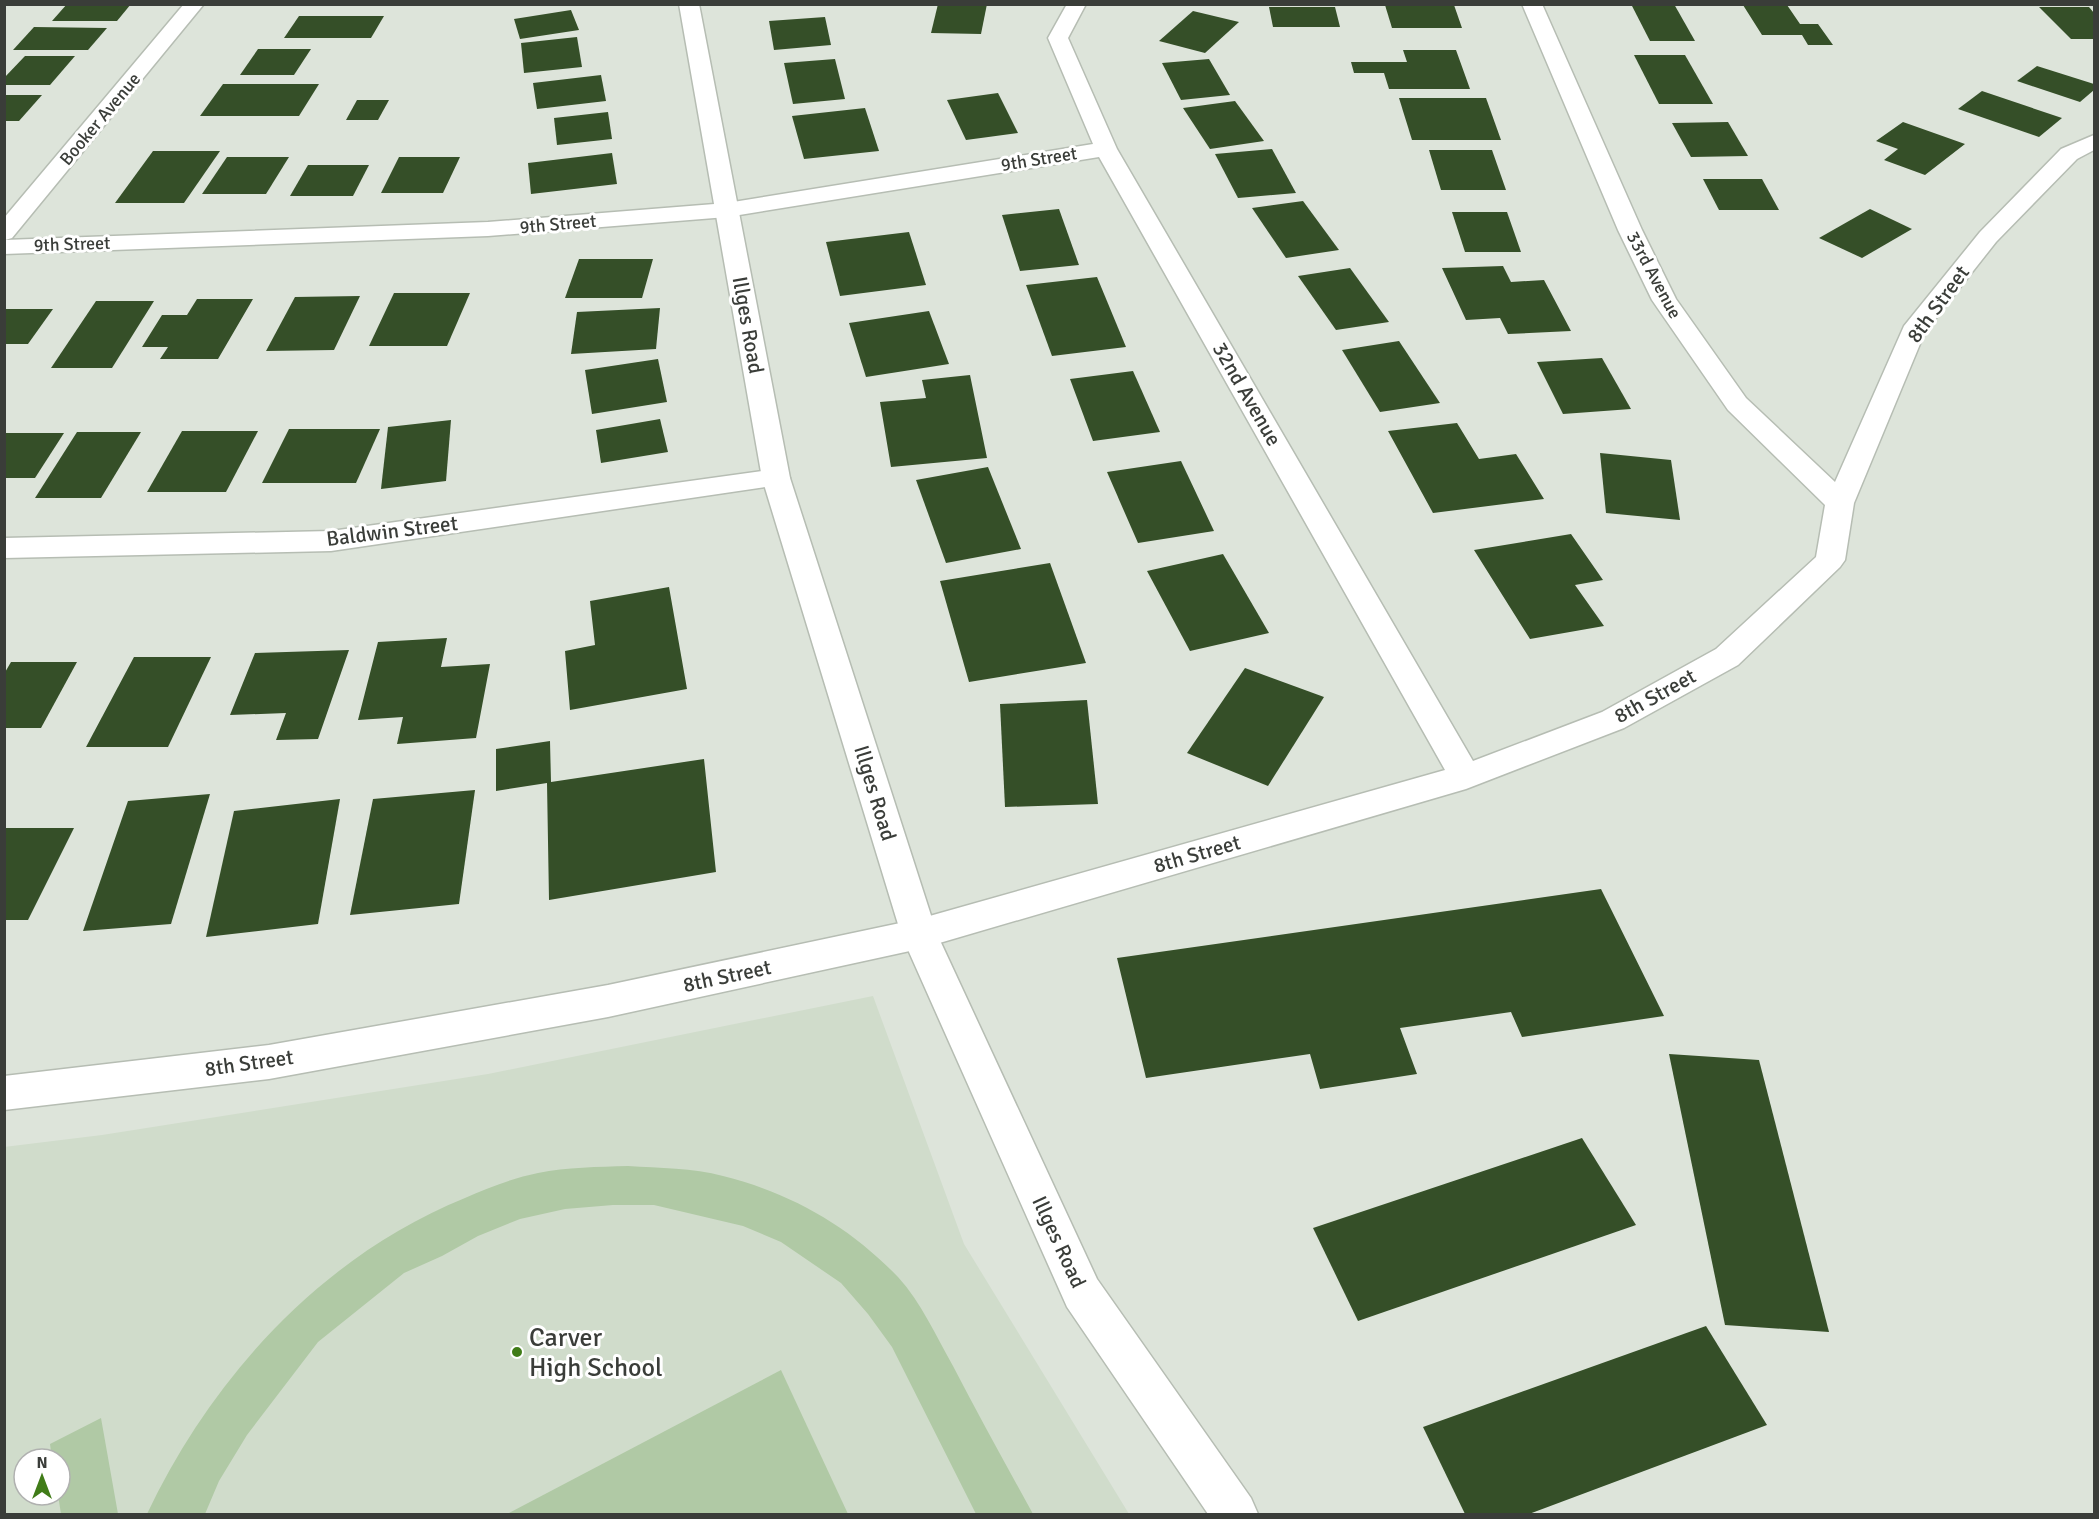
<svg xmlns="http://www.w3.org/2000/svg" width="2099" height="1519" viewBox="0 0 2099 1519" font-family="Signika,sans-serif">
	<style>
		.built { fill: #d0dccb; fill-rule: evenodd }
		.green { fill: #b0c9a5 }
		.building { fill: #354f28 }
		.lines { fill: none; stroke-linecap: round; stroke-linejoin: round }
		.street-casing { stroke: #b6bdb3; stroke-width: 3 }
		.secondary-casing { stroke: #b6bdb3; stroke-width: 3 }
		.street { fill: #fff; fill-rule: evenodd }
		.secondary { fill: #fff; fill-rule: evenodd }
		.poi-dot { fill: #407c18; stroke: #fff; stroke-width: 2 }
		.labels { text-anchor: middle; stroke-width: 6; stroke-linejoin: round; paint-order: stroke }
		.far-street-label { font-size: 18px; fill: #3a3d39; stroke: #fff }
		.street-label { font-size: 21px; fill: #3a3d39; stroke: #fff }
		.near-poi-label { font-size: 26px; fill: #3a3d39; stroke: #fff; text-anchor: start }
	</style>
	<rect width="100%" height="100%" fill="#dde4da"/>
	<path class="built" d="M873 996 964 1244 1129 1514H5L4 1147 102 1135 488 1074ZM24 1459H60V1495H24Z"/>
	<g class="green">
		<path d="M628 1166C659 1168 693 1168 723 1176 791 1193 849 1226 898 1277 921 1302 936 1336 953 1366 979 1416 1006 1465 1033 1514H976L892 1347 868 1314 841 1283 781 1242 743 1226 654 1205H613L565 1209 520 1219 478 1236 442 1256 404 1273 318 1342 247 1435 219 1481 205 1514H147C212 1377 322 1256 465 1198 488 1188 513 1178 538 1173 567 1167 598 1167 628 1166Z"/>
		<polygon points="781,1370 848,1514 507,1514"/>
		<polygon points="101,1418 118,1514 61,1514 58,1495 60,1495 60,1459 52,1459 50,1444"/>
	</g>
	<g class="building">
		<polygon points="67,4 131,4 117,21 52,21"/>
		<polygon points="938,4 987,4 981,34 931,33"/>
		<polygon points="1631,4 1674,4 1695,41 1650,41"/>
		<polygon points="1385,5 1454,5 1462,28 1392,28"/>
		<polygon points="1743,5 1787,5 1800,24 1818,24 1833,45 1808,45 1802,35 1762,35"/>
		<polygon points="1269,7 1335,7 1340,27 1273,27"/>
		<polygon points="2039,7 2089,7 2094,13 2094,39 2071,39"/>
		<polygon points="571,10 579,30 520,39 514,19"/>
		<polygon points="1193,11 1239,22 1205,53 1159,41"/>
		<polygon points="299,16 384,16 371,38 284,38"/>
		<polygon points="825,17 831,45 774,50 769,21"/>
		<polygon points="34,27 107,28 88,50 13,50"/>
		<polygon points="577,37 582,67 524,73 521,43"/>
		<polygon points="258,49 311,49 294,75 240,75"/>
		<polygon points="1403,50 1456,50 1470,89 1389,89 1384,73 1354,73 1351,62 1407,62"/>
		<polygon points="1634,55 1685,55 1713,104 1659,104"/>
		<polygon points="25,56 75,56 50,85 4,85 4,78"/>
		<polygon points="835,59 845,99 793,104 784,63"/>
		<polygon points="1209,59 1230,95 1181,100 1162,63"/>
		<polygon points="2037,66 2094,84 2094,90 2080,102 2017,81"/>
		<polygon points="601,75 606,101 537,109 533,83"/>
		<polygon points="223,84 319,84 299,116 200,116"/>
		<polygon points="1982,91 2062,118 2039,137 1958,109"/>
		<polygon points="998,93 1018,133 966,140 947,100"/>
		<polygon points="4,95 42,95 19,121 4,121"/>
		<polygon points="1399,98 1486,98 1501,140 1412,140"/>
		<polygon points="357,100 389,100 378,120 346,120"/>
		<polygon points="1235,101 1264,141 1210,149 1183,108"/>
		<polygon points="865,108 879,151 804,159 792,116"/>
		<polygon points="608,112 612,139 557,145 554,118"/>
		<polygon points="1728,122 1748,156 1691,157 1672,123"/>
		<polygon points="1903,122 1965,144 1925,175 1884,160 1898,149 1876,141"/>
		<polygon points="1272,149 1296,193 1238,198 1215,154"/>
		<polygon points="1429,150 1492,150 1506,190 1441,190"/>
		<polygon points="153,151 220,151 184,203 115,203"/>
		<polygon points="612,153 617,184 531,194 528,163"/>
		<polygon points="227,157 289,157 266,194 202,194"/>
		<polygon points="399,157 460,157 443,193 381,193"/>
		<polygon points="308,165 369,165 353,196 290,196"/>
		<polygon points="1703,179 1762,179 1779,210 1719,210"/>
		<polygon points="1303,201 1339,250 1286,258 1252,208"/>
		<polygon points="1059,209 1079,265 1020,271 1002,215"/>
		<polygon points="1870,209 1912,229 1862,258 1819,238"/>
		<polygon points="1452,212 1507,212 1521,252 1465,252"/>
		<polygon points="909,232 926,285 840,296 826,242"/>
		<polygon points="579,259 653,259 642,298 565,298"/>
		<polygon points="1503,266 1511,282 1544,280 1571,331 1508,334 1500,318 1466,320 1442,268"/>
		<polygon points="1350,268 1389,322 1336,330 1298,276"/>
		<polygon points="1097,277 1126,347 1052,356 1026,285"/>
		<polygon points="394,293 470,293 447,346 369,346"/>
		<polygon points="360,296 334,350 266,351 295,297"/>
		<polygon points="197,299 253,299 218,359 160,359 168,347 142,347 162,315 187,315"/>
		<polygon points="96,301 154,301 112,368 51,368"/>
		<polygon points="660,308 656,349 571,354 577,312"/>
		<polygon points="4,309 53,309 28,344 4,344"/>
		<polygon points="929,311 949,364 866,377 849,323"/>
		<polygon points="1399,341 1440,403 1380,412 1342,350"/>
		<polygon points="1602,358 1631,409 1563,414 1537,362"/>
		<polygon points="658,359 667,402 592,414 585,370"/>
		<polygon points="1133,371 1160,432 1093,441 1070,379"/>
		<polygon points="970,375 987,458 891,467 880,402 926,398 922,380"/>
		<polygon points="660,419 668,452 601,463 596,430"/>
		<polygon points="451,420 446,481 381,489 388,427"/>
		<polygon points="1457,423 1479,459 1516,454 1544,499 1433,513 1388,431"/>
		<polygon points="289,429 380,429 356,483 262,483"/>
		<polygon points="182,431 258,431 226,492 147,492"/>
		<polygon points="77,432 141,432 101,498 35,498"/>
		<polygon points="4,433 64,433 35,478 4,478"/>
		<polygon points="1600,453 1671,460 1680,520 1606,513"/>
		<polygon points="1181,461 1214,531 1138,543 1107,472"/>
		<polygon points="988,467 1021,549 946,563 916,480"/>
		<polygon points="1571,534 1603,580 1575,585 1604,626 1530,639 1474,550"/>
		<polygon points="1223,554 1269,633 1190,651 1147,571"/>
		<polygon points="1050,563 1086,663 969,682 940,581"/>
		<polygon points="669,587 687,689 570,710 565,651 595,645 590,601"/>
		<polygon points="447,638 441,667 490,664 476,738 397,744 403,717 358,720 378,642"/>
		<polygon points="349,650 318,739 276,740 286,713 230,715 255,653"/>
		<polygon points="134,657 211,657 168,747 86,747"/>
		<polygon points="11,662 77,662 41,728 4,728 4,674"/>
		<polygon points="1245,668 1324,697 1268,786 1187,753"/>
		<polygon points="1087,700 1098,804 1005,807 1000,704"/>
		<polygon points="550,741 551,782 704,759 716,872 549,900 547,783 496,791 496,749"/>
		<polygon points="475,790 459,904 350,915 373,799"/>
		<polygon points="210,794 171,924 83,931 128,801"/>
		<polygon points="340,799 318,924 206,937 234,811"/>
		<polygon points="4,828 74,828 28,920 4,920"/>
		<polygon points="1601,889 1664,1016 1522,1037 1511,1012 1400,1028 1417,1074 1320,1089 1310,1054 1146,1078 1117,958"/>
		<polygon points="1669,1054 1759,1060 1829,1332 1725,1325"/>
		<polygon points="1582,1138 1636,1225 1358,1321 1313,1228"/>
		<polygon points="1706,1326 1767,1425 1529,1514 1465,1514 1423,1427"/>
	</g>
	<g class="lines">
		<defs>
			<g id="street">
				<polygon points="184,4 204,4 12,238 5,240 488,222 727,203 1093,144 1048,38 1067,4 1086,4 1068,38 1117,149 1473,761 1602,712 1716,649 1816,557 1825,505 1728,410 1652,300 1618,230 1522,4 1542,4 1642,230 1676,299 1746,398 1835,482 1904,326 1980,232 2061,149 2094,135 2094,150 2077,159 1996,242 1925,332 1854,503 1845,560 1840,567 1738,665 1624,728 1466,789 919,949 608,1017 269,1079 4,1110 4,1076 269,1045 608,985 919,919 1445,770 1099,157 727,217 488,236 4,254 4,218"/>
				<polygon points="776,469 786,472 790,478 786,484 331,551 4,558 4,538 331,531"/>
			</g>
			<polygon id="secondary" points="679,4 699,4 790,478 937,934 1097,1279 1251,1498 1258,1514 1208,1514 1067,1307 901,934 762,478"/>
		</defs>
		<use href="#street" class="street-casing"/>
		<use href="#secondary" class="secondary-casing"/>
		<use href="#street" class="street"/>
		<use href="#secondary" class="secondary"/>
	</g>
	<circle class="poi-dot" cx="517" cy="1352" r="6"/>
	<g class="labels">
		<g class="far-street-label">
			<text transform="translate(100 119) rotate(-50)" y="6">Booker Avenue</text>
			<text transform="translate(1039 159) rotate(-9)" y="6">9th Street</text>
			<text transform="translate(558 224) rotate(-5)" y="6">9th Street</text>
			<text transform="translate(72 244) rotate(-2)" y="6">9th Street</text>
			<text transform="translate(1654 275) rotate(62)" y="6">33rd Avenue</text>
		</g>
		<g class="street-label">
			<text transform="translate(1938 304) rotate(-54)" y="7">8th Street</text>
			<text transform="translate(748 325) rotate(80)" y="7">Illges Road</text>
			<text transform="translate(1247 394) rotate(60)" y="7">32nd Avenue</text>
			<text transform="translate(392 531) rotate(-7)" y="7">Baldwin Street</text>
			<text transform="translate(1655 696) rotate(-29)" y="7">8th Street</text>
			<text transform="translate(875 793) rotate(73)" y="7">Illges Road</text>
			<text transform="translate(1197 854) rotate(-16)" y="7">8th Street</text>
			<text transform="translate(727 976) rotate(-12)" y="7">8th Street</text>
			<text transform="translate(249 1063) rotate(-8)" y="7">8th Street</text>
			<text transform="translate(1059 1242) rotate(65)" y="7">Illges Road</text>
		</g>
		<g class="near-poi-label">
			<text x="529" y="1346">Carver<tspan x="529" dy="30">High School</tspan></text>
		</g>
	</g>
	<rect width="2099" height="1519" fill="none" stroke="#3a3d39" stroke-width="12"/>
	<g transform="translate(42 1477)"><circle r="28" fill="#ffffff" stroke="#b0b1b0" stroke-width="1.5"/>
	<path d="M0-4.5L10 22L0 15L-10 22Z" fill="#407c18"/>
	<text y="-9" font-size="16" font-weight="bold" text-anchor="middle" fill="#3a3d39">N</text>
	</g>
</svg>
